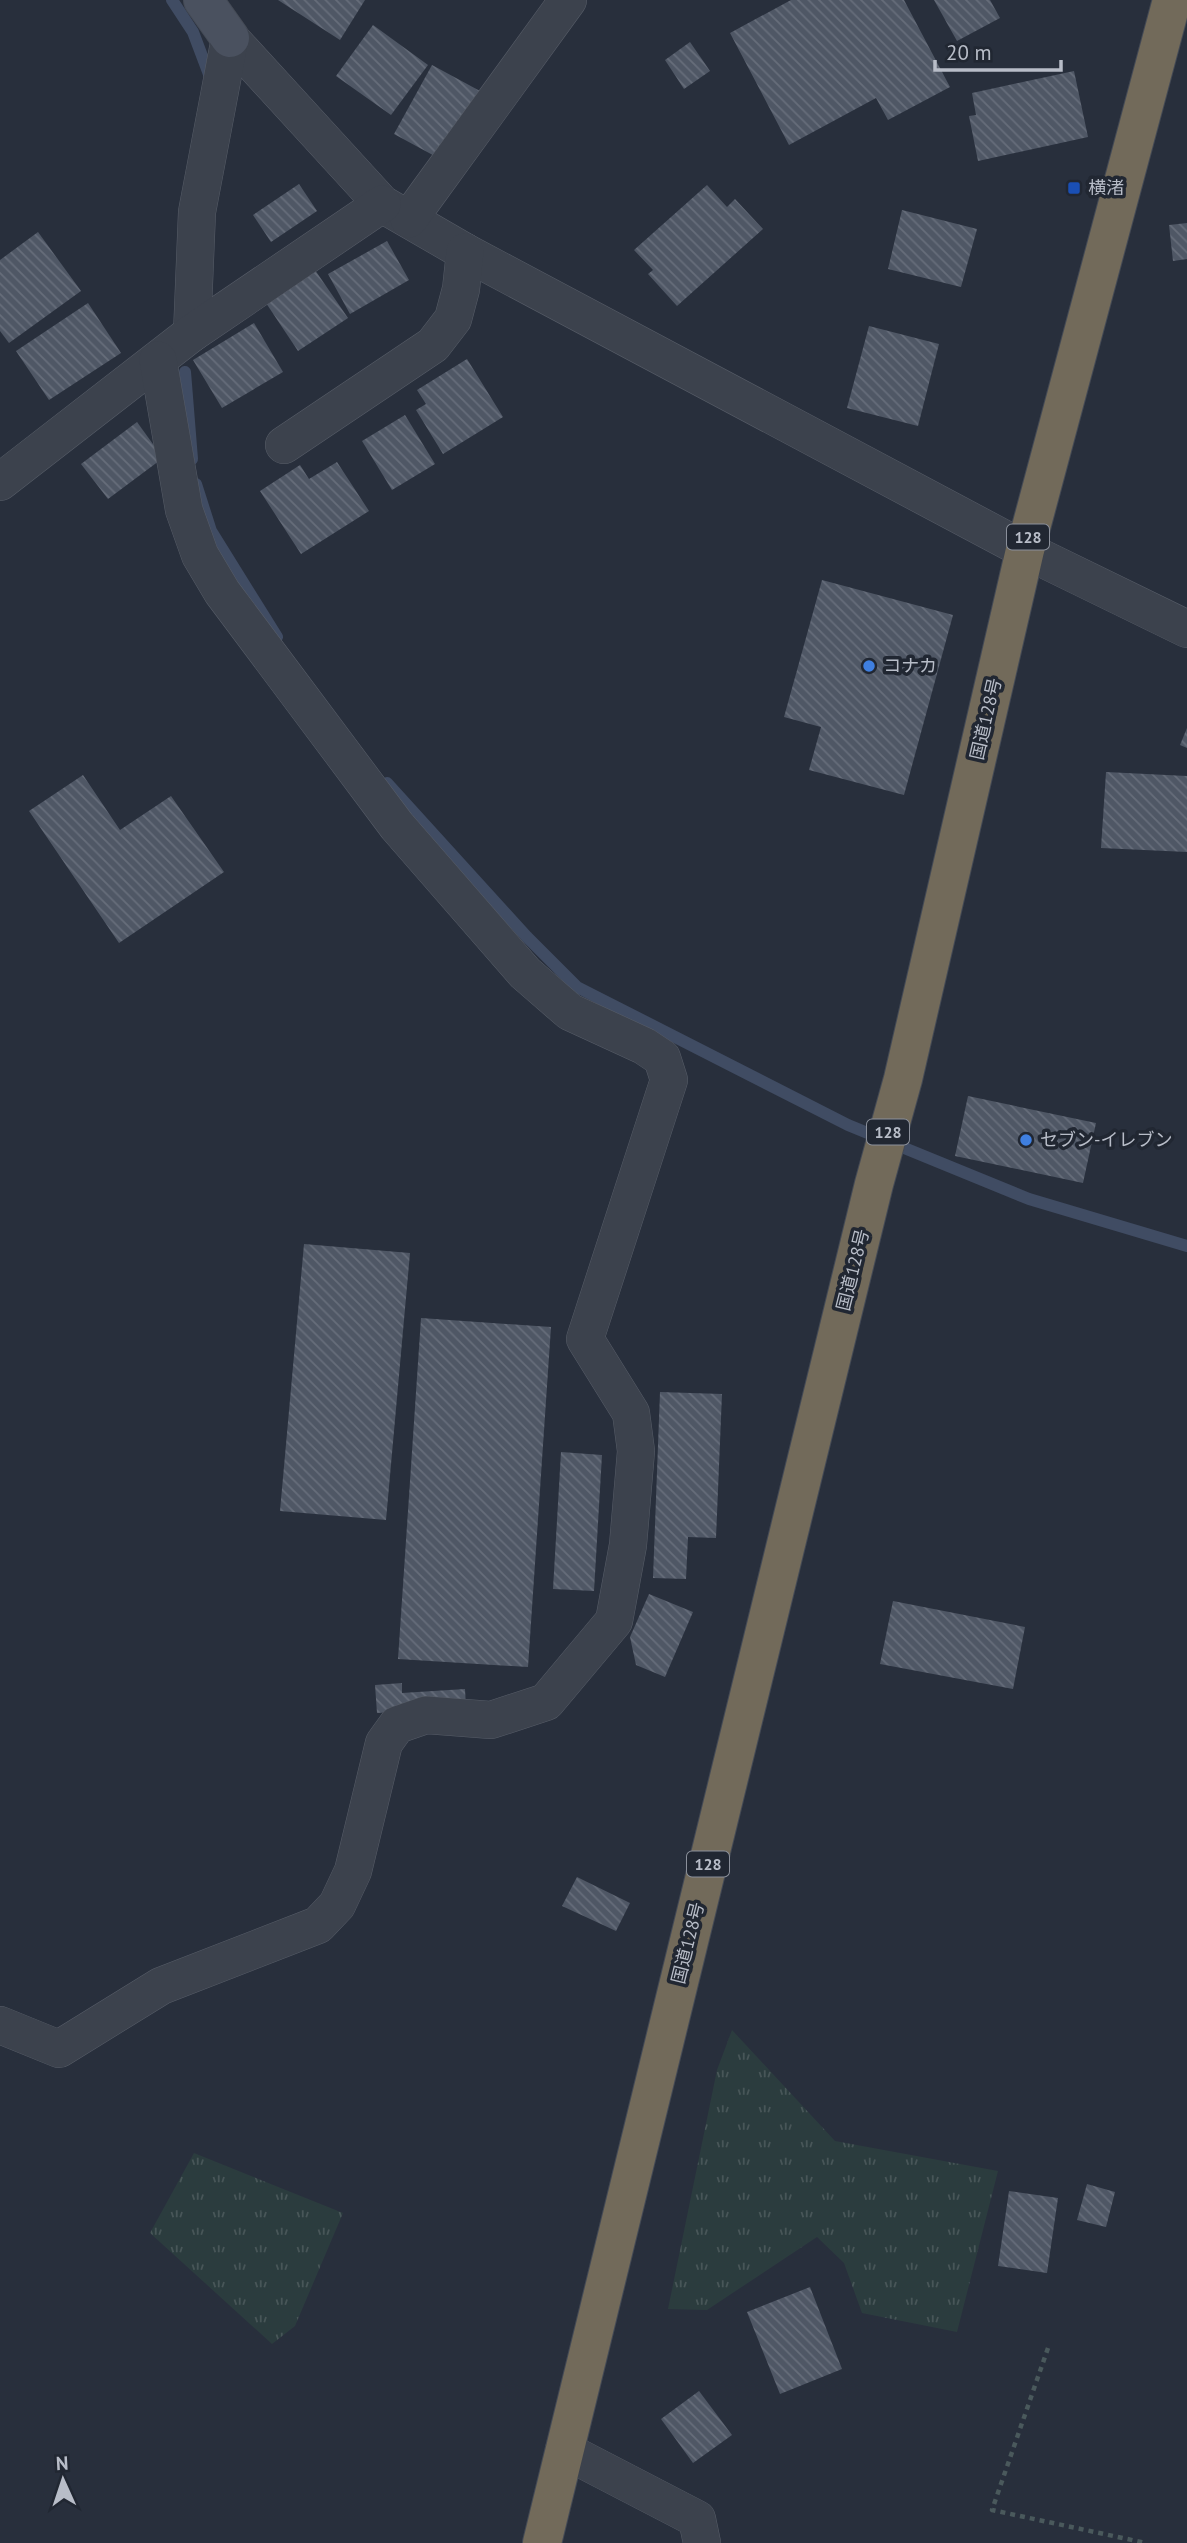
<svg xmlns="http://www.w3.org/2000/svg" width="1187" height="2543" viewBox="0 0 1187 2543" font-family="'PT Sans','Noto Sans JP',sans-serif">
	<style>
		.grass { fill: url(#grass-tufts) }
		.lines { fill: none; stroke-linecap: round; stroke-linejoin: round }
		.stream { stroke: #404c63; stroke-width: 12 }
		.building { fill: url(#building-back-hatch) }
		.street-casing { stroke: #575d68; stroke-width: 38 }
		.secondary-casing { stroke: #454b56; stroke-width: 40 }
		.highway-casing { stroke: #444a55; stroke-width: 40 }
		.path { stroke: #4a595c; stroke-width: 4.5; stroke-dasharray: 5 5; stroke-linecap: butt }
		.street { stroke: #3c424d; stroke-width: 37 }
		.secondary { stroke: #4a515f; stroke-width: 38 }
		.highway { stroke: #726a5a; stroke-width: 38 }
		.transit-dot { fill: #1a4fb4; stroke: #212732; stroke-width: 2.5 }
		.shop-dot { fill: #3f7fe0; stroke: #212732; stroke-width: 2.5 }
		.labels { text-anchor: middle; stroke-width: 7; stroke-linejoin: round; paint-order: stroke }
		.shield { fill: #212732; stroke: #8b909b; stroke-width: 2 }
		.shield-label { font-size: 16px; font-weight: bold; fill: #b8bdc8 }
		.poi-label { font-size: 18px; fill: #b8bdc8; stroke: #212732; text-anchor: start }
		.street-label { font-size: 18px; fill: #b8bdc8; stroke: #212732 }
	</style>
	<defs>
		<pattern id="grass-tufts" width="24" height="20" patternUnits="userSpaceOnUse" patternTransform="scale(1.75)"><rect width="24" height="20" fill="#2b3c3e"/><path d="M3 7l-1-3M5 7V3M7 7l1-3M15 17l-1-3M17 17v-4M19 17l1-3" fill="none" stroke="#485658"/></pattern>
		<pattern id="building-back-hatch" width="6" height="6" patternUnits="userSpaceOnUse" patternTransform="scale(1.75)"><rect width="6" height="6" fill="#4f5765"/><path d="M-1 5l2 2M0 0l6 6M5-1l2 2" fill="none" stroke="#666d7a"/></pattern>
	</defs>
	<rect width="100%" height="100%" fill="#282f3c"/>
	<g class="grass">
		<polygon points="732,2030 835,2141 998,2171 957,2332 862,2313 844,2263 817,2237 707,2310 668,2309 717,2070"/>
		<polygon points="194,2153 343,2213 295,2326 272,2344 150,2233"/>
	</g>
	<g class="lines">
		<g class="stream">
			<polyline points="172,0 193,32 210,77"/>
			<polyline points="185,372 192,459"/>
			<polyline points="196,484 211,531 277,637"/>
			<polyline points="387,783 527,937 577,987 848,1125 1029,1199 1187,1246"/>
		</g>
	</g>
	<g class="building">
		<polygon points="278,0 365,0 340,40"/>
		<polygon points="791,0 904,0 950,87 888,120 876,98 789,145 730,33"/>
		<polygon points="934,0 990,0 1000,18 957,41"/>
		<polygon points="373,25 428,65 391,115 336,76"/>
		<polygon points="690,42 710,71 684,89 665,60"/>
		<polygon points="432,65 480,91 442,160 394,134"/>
		<polygon points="1074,71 1088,137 978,161 969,116 976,115 972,93"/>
		<polygon points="299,184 317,211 271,242 253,215"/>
		<polygon points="707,185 727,207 735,199 763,229 677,306 648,274 653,270 634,250"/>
		<polygon points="902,210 977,229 961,287 888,269"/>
		<polygon points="1187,223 1187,259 1173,261 1169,225"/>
		<polygon points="38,232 81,291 9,343 0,331 0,260"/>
		<polygon points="387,241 409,280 350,314 328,274"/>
		<polygon points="315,270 348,318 298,351 266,303"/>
		<polygon points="88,303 121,353 49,400 16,351"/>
		<polygon points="254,323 283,372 222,408 193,360"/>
		<polygon points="869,326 939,344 918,426 847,408"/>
		<polygon points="467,359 503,417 443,454 416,410 426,404 417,390"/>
		<polygon points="405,415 435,464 392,490 362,441"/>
		<polygon points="137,422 163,458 108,499 81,464"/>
		<polygon points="337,462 369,511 301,554 260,491 300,465 309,479"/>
		<polygon points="822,580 953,615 904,795 809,770 821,727 784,717"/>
		<polygon points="1187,728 1187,748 1180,745"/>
		<polygon points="1106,772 1187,776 1187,852 1101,848"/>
		<polygon points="83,775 120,830 171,796 224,872 119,943 29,811"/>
		<polygon points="968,1096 1096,1123 1083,1183 955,1156"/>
		<polygon points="304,1244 410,1253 386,1520 280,1511"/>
		<polygon points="421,1318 551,1327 528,1667 398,1659"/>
		<polygon points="660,1392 722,1394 716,1538 688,1537 686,1579 653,1578"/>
		<polygon points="561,1452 602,1455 594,1591 553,1589"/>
		<polygon points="649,1594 693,1612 665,1677 636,1665 630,1637"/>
		<polygon points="893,1601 1025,1627 1013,1689 880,1664"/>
		<polygon points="402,1683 402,1693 465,1689 466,1707 377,1713 375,1685"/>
		<polygon points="577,1877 630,1903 616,1931 562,1906"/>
		<polygon points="1087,2184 1115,2192 1106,2227 1077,2220"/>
		<polygon points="1009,2191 1058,2198 1047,2273 998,2266"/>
		<polygon points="810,2287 842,2369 780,2394 747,2312"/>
		<polygon points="699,2391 732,2435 693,2463 661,2419"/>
	</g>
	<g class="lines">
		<defs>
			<g id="street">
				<polyline points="230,38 382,204 465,252 1025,550 1187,629"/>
				<polyline points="409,219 568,0"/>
				<polyline points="192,333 197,212 230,38"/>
				<polyline points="284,445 433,345 453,319 461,289 465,252"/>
				<polyline points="0,482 192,333 382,204"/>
				<polyline points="0,2025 59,2049 161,1986 318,1925 337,1905 353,1871 384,1743 397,1725 426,1715 491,1720 546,1702 614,1621 628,1545 636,1451 631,1413 585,1339 669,1080 662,1058 644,1046 570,1012 525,973 397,826 222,592 200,555 184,510 158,360"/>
				<polyline points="564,2450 697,2519 702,2543"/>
			</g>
			<polyline id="secondary" points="203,0 230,38"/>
			<polyline id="highway" points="542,2543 874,1184 903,1079 1025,550 1172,0"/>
		</defs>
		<use href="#street" class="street-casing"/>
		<use href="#secondary" class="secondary-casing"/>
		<use href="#highway" class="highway-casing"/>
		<polyline class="path" points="1048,2348 992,2510 1146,2543"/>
		<use href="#street" class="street"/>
		<use href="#secondary" class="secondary"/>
		<use href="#highway" class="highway"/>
	</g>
	<rect class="transit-dot" x="1067" y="181" width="14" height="14" rx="3.5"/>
	<g class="shop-dot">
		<circle cx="869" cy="666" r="7"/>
		<circle cx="1026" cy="1140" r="7"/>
	</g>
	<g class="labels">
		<g class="shield">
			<rect x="1007" y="524.5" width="42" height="25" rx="5"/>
			<rect x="867" y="1119.5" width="42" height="25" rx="5"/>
			<rect x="687" y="1851.5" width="42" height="25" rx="5"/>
		</g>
		<g class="shield-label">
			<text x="1028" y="543">128</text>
			<text x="888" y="1138">128</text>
			<text x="708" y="1870">128</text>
		</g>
		<g class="poi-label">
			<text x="1088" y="194">横渚</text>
			<text x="883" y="672">コナカ</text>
			<text x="1040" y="1146">セブン-イレブン</text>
		</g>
		<g class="street-label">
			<text transform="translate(986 719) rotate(-77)" y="6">国道128号</text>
			<text transform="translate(853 1270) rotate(-76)" y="6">国道128号</text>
			<text transform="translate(688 1943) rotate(-76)" y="6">国道128号</text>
		</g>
	</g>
	<g transform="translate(63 2480) rotate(357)" stroke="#212732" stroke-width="5" paint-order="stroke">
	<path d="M0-5L12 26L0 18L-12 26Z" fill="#b8bdc8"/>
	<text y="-10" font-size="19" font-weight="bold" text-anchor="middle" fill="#b8bdc8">N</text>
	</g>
	<path d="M935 60v10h126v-10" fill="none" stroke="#b8bdc8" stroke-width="3.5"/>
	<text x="946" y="60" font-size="21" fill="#b8bdc8" stroke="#212732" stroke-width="5" paint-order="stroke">20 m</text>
</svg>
